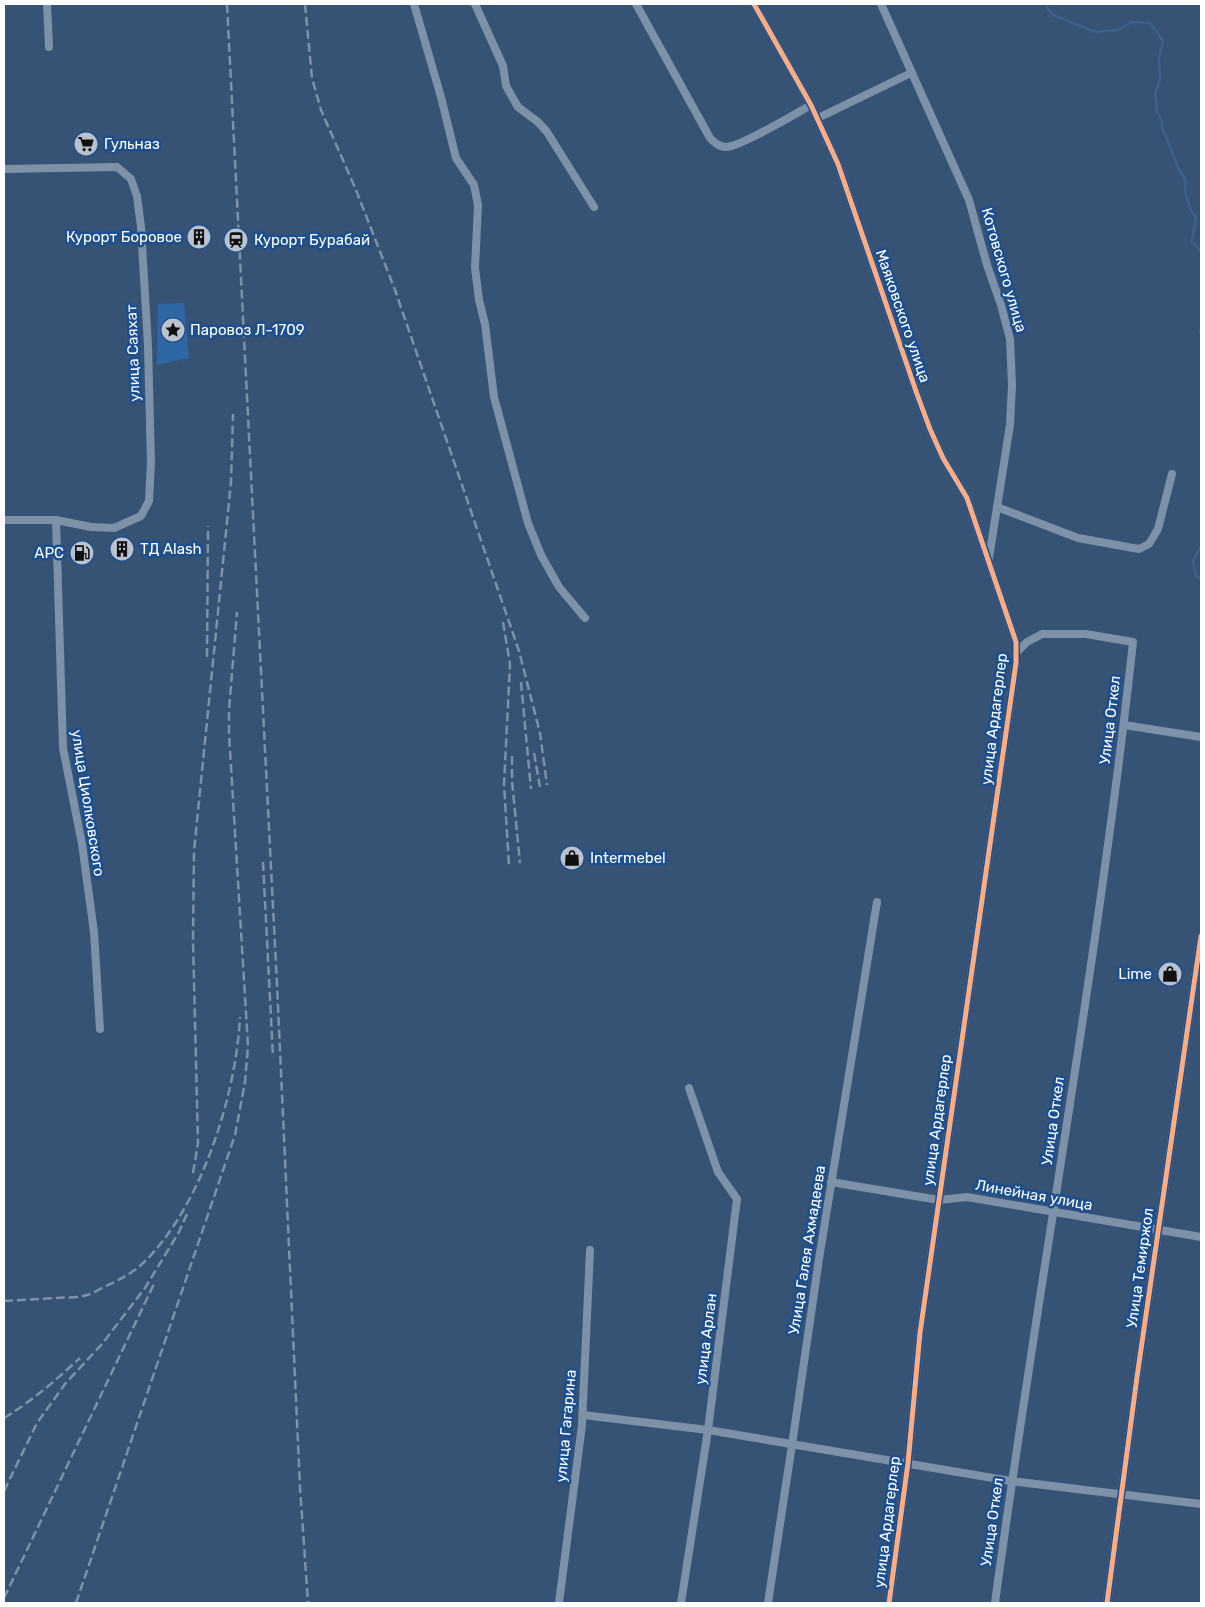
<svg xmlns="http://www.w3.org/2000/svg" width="1205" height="1607" viewBox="0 0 1205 1607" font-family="Rubik,sans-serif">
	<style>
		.green { fill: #2f66a5 }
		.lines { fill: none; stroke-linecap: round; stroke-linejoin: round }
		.stream { stroke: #3b618d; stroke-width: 2.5 }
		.minor { stroke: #7d92a8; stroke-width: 8 }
		.rail { stroke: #7e92a7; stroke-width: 2.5; stroke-dasharray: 9 4; stroke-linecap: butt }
		.cycleway-casing { stroke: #1b4f8f; stroke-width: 8 }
		.cycleway { stroke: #ffac80; stroke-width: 5 }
		.labels { text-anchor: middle; stroke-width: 5; stroke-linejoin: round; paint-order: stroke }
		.poi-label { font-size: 15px; fill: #fff; stroke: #1b4f8f; text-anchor: start }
		.street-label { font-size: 15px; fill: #fff; stroke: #1b4f8f }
	</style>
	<rect width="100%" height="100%" fill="#365274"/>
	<polygon class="green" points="184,303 189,358 157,365 158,304"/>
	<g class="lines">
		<g class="stream">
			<polyline points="1048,4 1047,8 1053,15 1095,32 1118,30 1132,22 1150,23 1163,41 1159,59 1160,79 1155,94 1157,112 1162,121 1162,128 1179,169 1186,181 1185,191 1191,211 1196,217 1192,241 1201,252"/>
			<polyline points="1201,328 1200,332 1201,334"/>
			<polyline points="1201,546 1193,561 1196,576 1201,578 1201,581"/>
		</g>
		<g class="minor">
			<polyline points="47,4 49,47"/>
			<polyline points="414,4 441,97 456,158 474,185 478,205 475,268 479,300 485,324 494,397 528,523 541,555 559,587 585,618"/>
			<polyline points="475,4 503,66 506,86 518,107 538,122 547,132 594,207"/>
			<path d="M636 4 710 138C715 143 719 147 727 147 742 146 795 114 811 105"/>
			<polyline points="754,4 811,105 838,164 917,394 930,429 943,458 967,498 1016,642 1016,663 920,1333 908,1463 889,1603"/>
			<polyline points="881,4 969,200 987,265 1001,305 1010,339 1012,385 1010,425 989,558"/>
			<polyline points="818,118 911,73"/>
			<polyline points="4,169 117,167 131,179 137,196 141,227 148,346 151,462 149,501 141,516 114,528 91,527 56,520 4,520"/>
			<polyline points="997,507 1078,538 1139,549 1149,544 1158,529 1172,474"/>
			<polyline points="56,520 63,748 82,844 94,932 100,1029"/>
			<polyline points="1124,725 1201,737"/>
			<polyline points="831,1182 939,1200 967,1197 1201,1237"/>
			<polyline points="583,1415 708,1430 1011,1481 1201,1504"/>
			<polyline points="559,1603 582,1425 590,1250"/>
			<polyline points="681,1603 708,1430 737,1199 718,1172 689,1088"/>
			<polyline points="768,1603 792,1445 819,1259 877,902"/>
			<path d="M995 1603C1038 1283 1098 964 1133 642L1086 634H1042L1027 642 1016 653"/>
			<polyline points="1107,1603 1137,1377 1201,936"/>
		</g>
		<g class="rail">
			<polyline points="227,4 277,985 300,1487 308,1603"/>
			<polyline points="305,4 312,78 321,110 356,190 395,290 519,651 540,733 547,785"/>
			<polyline points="503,622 510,664 504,784 509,866"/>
			<polyline points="207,657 208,526"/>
			<polyline points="521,682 531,789"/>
			<polyline points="534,753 540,787"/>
			<polyline points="512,756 512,781 520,863"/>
			<polyline points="263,862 273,1057"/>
			<polyline points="193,1173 198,1143 193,940 194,851 231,482 233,414"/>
			<path d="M4 1301C21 1300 39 1299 57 1298 65 1297 75 1298 83 1296 90 1295 98 1290 104 1287 117 1281 129 1275 140 1266 200 1211 236 1097 240 1017"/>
			<path d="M4 1418C32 1401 56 1380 80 1358"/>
			<polyline points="4,1491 37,1423 65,1384 102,1344 145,1288 179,1232 187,1214"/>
			<polyline points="4,1598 154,1284"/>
			<polyline points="76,1603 235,1135 245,1082 248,1046 229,734 229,710 237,612"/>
		</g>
		<defs>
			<g id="cycleway">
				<polyline points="754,4 811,105 838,164 917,394 930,429 943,458 967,498 1016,642 1016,663 920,1333 908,1463 889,1603"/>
				<polyline points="1107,1603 1137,1377 1201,936"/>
			</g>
		</defs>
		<use href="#cycleway" class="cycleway-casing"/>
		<use href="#cycleway" class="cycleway"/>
	</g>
	<defs>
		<symbol id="supermarket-disc" viewBox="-11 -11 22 22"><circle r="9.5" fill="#b9c2ce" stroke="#1b4f8f"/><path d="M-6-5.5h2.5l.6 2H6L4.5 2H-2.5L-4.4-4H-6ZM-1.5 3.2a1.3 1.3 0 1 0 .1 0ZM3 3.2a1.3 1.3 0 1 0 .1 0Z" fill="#111"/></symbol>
		<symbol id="building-disc" viewBox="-11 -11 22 22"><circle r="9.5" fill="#b9c2ce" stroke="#1b4f8f"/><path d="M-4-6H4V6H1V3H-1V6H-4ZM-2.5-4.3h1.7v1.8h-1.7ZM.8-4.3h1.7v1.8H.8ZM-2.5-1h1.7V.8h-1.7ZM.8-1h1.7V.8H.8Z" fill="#111"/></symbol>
		<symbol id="station-disc" viewBox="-11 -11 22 22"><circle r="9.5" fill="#b9c2ce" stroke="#1b4f8f"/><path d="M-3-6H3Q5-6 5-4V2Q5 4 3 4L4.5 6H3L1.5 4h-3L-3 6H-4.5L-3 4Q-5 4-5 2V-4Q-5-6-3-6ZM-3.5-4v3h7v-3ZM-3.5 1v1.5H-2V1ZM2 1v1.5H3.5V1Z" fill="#111"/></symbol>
		<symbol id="sight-disc" viewBox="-11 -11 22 22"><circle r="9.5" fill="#b9c2ce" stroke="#1b4f8f"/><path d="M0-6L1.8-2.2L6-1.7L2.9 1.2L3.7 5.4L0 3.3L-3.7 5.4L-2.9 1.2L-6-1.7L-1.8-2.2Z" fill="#111"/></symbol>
		<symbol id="fuel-disc" viewBox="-11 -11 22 22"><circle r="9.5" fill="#b9c2ce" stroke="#1b4f8f"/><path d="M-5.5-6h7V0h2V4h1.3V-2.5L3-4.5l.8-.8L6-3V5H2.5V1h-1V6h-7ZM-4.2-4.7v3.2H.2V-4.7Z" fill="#111"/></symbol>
		<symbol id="shop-disc" viewBox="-11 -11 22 22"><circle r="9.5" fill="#b9c2ce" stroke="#1b4f8f"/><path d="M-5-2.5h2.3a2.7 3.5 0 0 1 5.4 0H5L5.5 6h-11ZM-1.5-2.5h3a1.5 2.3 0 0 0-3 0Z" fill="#111"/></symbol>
	</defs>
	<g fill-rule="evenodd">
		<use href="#supermarket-disc" x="72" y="130" width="28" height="28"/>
		<use href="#building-disc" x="185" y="223" width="28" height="28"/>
		<use href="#station-disc" x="222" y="226" width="28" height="28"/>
		<use href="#sight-disc" x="159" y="316" width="28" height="28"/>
		<use href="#building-disc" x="108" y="535" width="28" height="28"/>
		<use href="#fuel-disc" x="68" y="539" width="28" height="28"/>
		<use href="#shop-disc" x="558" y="844" width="28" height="28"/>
		<use href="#shop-disc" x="1156" y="960" width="28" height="28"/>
	</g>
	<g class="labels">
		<g class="poi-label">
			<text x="104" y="149">Гульназ</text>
			<text x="182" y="242" text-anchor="end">Курорт Боровое</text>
			<text x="254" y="245">Курорт Бурабай</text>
			<text x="190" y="335">Паровоз Л-1709</text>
			<text x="140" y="554">ТД Alash</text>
			<text x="64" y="558" text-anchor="end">АРС</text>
			<text x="590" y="863">Intermebel</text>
			<text x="1152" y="979" text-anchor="end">Lime</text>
		</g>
		<g class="street-label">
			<text transform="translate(1004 270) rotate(74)" y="5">Котовского улица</text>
			<text transform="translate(903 316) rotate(71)" y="5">Маяковского улица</text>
			<text transform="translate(133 353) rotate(-92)" y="5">улица Саяхат</text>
			<text transform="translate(994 719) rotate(-83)" y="5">улица Ардагерлер</text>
			<text transform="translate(1110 720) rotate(-83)" y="5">Улица Откел</text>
			<text transform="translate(88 803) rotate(81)" y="5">улица Циолковского</text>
			<text transform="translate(937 1120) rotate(-82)" y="5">улица Ардагерлер</text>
			<text transform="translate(1053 1121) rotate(-82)" y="5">Улица Откел</text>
			<text transform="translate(1034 1195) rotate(10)" y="5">Линейная улица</text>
			<text transform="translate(807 1250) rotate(-81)" y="5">Улица Галея Ахмадеева</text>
			<text transform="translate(1140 1268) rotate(-82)" y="5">Улица Темиржол</text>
			<text transform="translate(706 1339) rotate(-83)" y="5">улица Арлан</text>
			<text transform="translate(566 1426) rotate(-85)" y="5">улица Гагарина</text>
			<text transform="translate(887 1522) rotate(-83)" y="5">улица Ардагерлер</text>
			<text transform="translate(992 1522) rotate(-82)" y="5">Улица Откел</text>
		</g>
	</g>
	<rect width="1205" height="1607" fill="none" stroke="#ffffff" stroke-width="10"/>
</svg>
